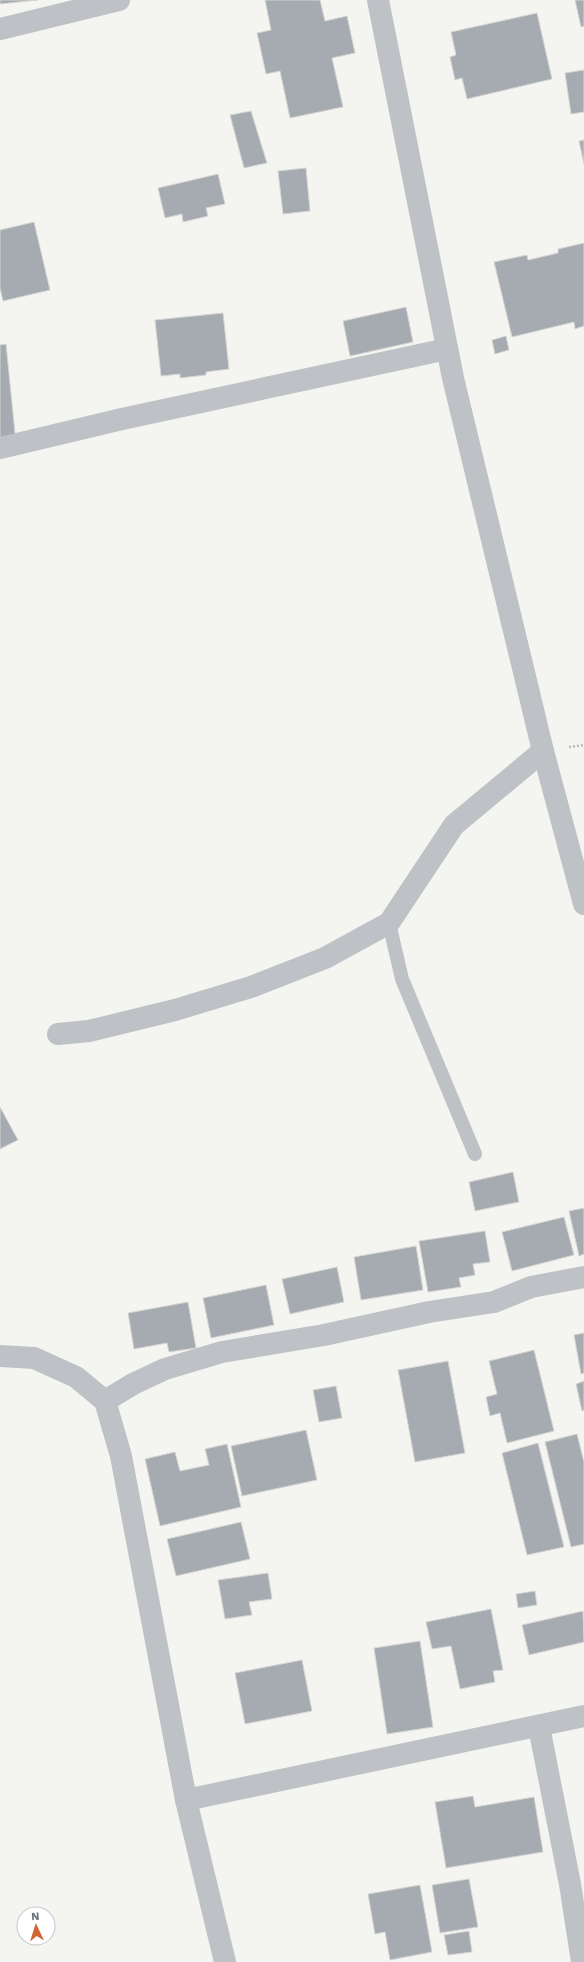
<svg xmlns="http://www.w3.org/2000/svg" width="584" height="1962" viewBox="0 0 584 1962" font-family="'Work Sans',sans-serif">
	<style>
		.building { fill: #a5abb1; stroke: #d6d6d4 }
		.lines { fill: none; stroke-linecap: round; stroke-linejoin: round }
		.path { stroke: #b6b9bb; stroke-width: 2.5; stroke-dasharray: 2 2; stroke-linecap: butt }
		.service { stroke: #bec1c5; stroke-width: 14 }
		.minor { stroke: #bec1c5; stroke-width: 22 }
	</style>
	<rect width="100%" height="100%" fill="#f4f5f1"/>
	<g class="building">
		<polygon points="0,0 38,0 0,4"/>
		<polygon points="265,0 320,0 325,21 347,16 355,53 332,58 343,107 290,118 280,71 266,74 257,33 271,30"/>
		<polygon points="575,0 584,0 584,26 581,27"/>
		<polygon points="537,13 552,79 467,99 462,78 455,80 450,57 456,55 451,32"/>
		<polygon points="584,70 584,112 571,114 565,73"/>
		<polygon points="251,111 267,163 244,168 230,115"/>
		<polygon points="584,140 584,164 579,141"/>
		<polygon points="306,168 310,211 283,214 278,171"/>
		<polygon points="218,174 225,204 206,208 208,216 183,222 182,214 165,218 158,188"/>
		<polygon points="34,222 50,290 3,301 0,288 0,230"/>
		<polygon points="584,243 584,326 575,329 574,322 512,337 494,262 527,255 528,260 558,253 558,249"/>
		<polygon points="406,307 413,342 350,356 343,321"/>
		<polygon points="223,313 229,369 206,372 206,375 180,378 180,374 161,376 155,320"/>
		<polygon points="506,336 509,350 495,354 492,340"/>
		<polygon points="6,344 16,443 0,445 0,345"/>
		<polygon points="0,1107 18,1140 0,1149"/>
		<polygon points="513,1172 519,1202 475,1211 469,1182"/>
		<polygon points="584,1208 584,1254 579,1256 569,1211"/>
		<polygon points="564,1217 574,1255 512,1271 502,1232"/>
		<polygon points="485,1231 490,1262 473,1264 475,1275 459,1278 461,1287 428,1292 419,1241"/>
		<polygon points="416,1246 423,1290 361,1300 354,1257"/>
		<polygon points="337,1267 344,1302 290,1314 282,1279"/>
		<polygon points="266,1285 274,1325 211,1338 203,1298"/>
		<polygon points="188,1302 196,1348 169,1352 167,1343 134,1349 128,1313"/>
		<polygon points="584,1333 584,1373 581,1374 574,1335"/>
		<polygon points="534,1350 554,1431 507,1443 500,1413 490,1416 486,1397 497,1394 489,1361"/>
		<polygon points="448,1361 465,1453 415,1462 398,1370"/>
		<polygon points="584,1381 584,1410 582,1411 576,1384"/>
		<polygon points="336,1386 342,1418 319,1422 313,1390"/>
		<polygon points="306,1430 317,1480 242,1496 231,1446"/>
		<polygon points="577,1434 584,1462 584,1544 571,1547 545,1442"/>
		<polygon points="538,1443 564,1547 527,1555 502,1453"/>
		<polygon points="227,1444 241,1507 160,1526 145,1459 175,1452 180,1471 209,1465 205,1449"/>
		<polygon points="241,1522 250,1559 176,1576 167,1539"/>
		<polygon points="268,1573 272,1599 249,1602 252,1615 225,1619 218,1580"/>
		<polygon points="535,1591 537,1605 518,1608 516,1594"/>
		<polygon points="491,1609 503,1670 493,1671 495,1682 460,1689 451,1646 432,1649 426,1622"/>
		<polygon points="583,1611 584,1642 529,1655 522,1625"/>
		<polygon points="420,1641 433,1727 387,1734 374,1648"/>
		<polygon points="302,1660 312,1711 245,1724 235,1673"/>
		<polygon points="473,1796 475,1807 534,1797 543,1852 446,1868 435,1802"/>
		<polygon points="469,1879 478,1927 440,1933 432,1885"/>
		<polygon points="420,1885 432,1952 390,1960 385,1932 375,1934 368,1894"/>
		<polygon points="469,1931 472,1952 448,1955 444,1935"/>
	</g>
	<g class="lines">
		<polyline class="path" points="569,747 584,745"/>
		<polyline class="service" points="389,923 402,979 475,1154"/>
		<g class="minor">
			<polyline points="378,0 453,378 543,751 584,904"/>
			<polyline points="0,29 119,0"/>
			<polyline points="0,448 122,419 447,349"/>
			<polyline points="58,1034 89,1031 175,1010 251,987 325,958 389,923 454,825 543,751"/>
			<polyline points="0,1356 34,1358 76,1377 105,1401 121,1456 186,1800 225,1962"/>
			<polyline points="105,1401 133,1384 165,1369 222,1352 324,1335 429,1312 494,1302 531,1287 584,1277"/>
			<polyline points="539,1727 570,1884 582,1962"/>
			<polyline points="186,1800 584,1716"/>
		</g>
	</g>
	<g transform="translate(36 1926) rotate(356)"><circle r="19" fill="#ffffff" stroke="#c2c7cc"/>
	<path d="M0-3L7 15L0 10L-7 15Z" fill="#d16535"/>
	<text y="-6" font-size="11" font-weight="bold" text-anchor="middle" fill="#67737f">N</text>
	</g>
</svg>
